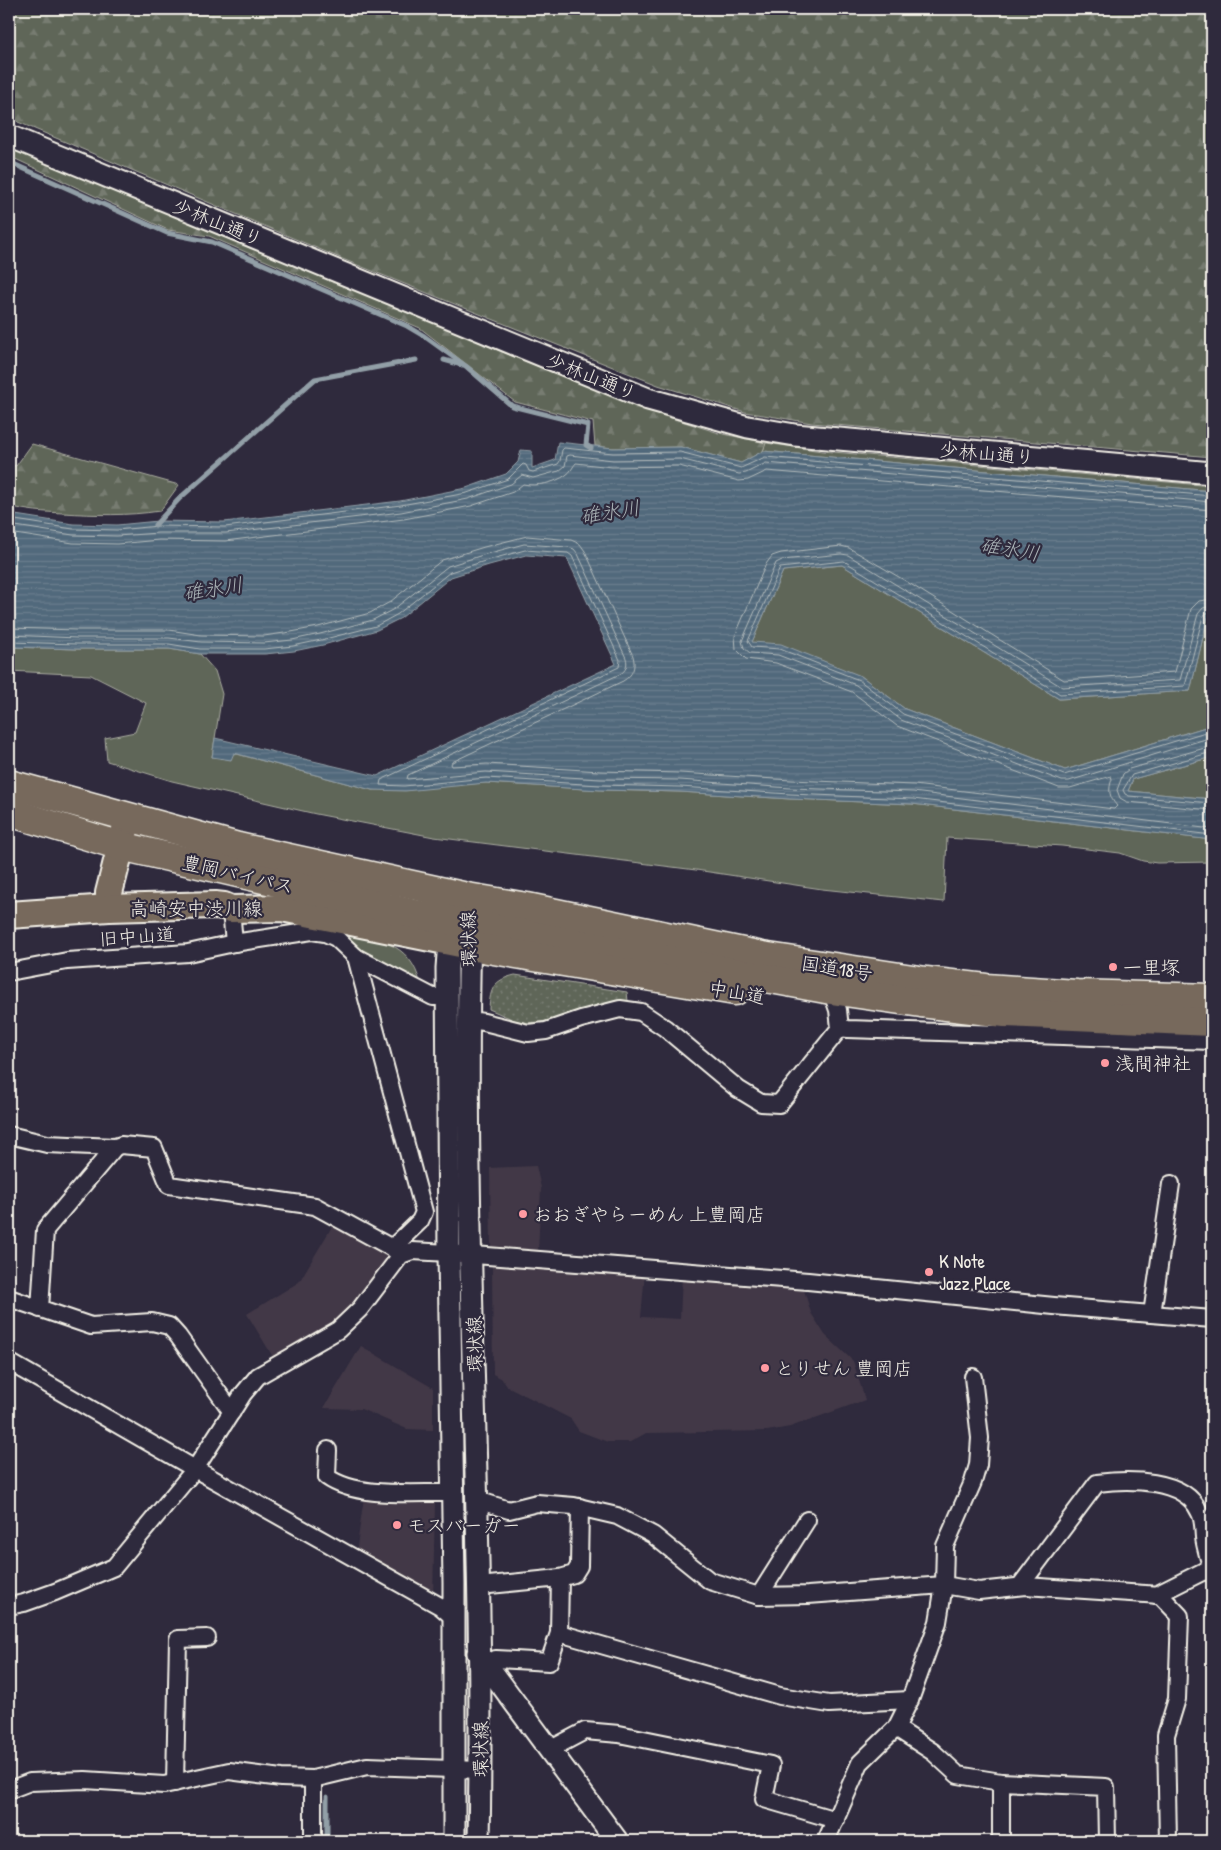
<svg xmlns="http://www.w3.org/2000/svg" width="1221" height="1850" viewBox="0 0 1221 1850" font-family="'Patrick Hand','Klee One',sans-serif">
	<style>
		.built { fill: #433947 }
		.grass { fill: #5f6659; stroke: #aaaca0 }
		.forest { fill: url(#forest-firs); stroke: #aaaca0 }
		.garden { fill: url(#garden-dots); stroke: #aaaca0 }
		.water { fill: url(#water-rules); stroke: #929fa7 }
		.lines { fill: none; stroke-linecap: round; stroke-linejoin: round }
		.shore { stroke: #b3bbbc; stroke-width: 1 }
		.stream { stroke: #929fa7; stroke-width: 5 }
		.minor-casing { stroke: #f4f1e8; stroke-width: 20 }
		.tertiary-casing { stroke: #f4f1e8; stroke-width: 25 }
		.primary-casing { stroke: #f4f1e8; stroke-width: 30 }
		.trunk-casing { stroke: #f4f1e8; stroke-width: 31 }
		.minor { stroke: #2f2a3d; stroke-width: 16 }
		.tertiary { stroke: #2f2a3d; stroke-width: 21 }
		.primary { stroke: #77695c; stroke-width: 26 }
		.trunk { stroke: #77695c; stroke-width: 28 }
		.poi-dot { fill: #ff9aa2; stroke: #2f2a3d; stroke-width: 2 }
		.labels { text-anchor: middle; stroke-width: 4.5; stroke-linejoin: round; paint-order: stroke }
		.street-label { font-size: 19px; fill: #f4f1e8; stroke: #2f2a3d }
		.poi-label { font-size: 19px; fill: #f4f1e8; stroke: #2f2a3d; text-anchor: start }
		.water-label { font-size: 20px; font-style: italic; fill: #abb4b7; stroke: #2f2a3d }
	</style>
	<defs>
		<pattern id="forest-firs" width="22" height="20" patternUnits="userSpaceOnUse" patternTransform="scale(1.25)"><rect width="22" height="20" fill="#5f6659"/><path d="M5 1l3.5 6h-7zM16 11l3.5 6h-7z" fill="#777c71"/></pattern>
		<pattern id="garden-dots" width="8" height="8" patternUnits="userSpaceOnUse" patternTransform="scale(1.25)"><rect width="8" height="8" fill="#5f6659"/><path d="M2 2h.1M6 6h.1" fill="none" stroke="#777c71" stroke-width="1.8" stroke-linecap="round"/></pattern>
		<pattern id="water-rules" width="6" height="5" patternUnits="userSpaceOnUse" patternTransform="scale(1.25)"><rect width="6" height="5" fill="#51697b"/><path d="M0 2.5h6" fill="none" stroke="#6b7f8e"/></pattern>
	</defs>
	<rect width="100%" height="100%" fill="#2f2a3d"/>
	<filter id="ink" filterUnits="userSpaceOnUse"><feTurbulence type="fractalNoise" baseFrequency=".02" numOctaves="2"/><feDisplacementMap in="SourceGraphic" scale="10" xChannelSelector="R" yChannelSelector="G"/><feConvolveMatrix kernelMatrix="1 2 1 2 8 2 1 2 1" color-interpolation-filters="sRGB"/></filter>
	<g filter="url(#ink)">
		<g class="built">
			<polygon points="536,1166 541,1188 538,1252 491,1248 490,1168"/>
			<polygon points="336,1220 393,1257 335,1327 275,1360 247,1314 299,1282"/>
			<polygon points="492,1261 645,1272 641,1317 680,1319 682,1277 803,1287 811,1313 825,1335 853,1361 865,1400 790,1427 767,1431 646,1433 630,1442 608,1442 579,1431 571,1419 507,1386 501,1378 493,1374"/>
			<polygon points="361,1346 433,1388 433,1430 407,1429 361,1409 324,1408"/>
			<polygon points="364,1497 435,1500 433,1597 356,1554"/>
		</g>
		<g class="grass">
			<polygon points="766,443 822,451 1212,486 1212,491 763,451"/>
			<polygon points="842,565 1059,699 1190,691 1208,617 1212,617 1212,725 1065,770 905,709 861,676 752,642 783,571"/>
			<polygon points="9,647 77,649 169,649 200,654 215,671 222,694 212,757 233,753 372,790 486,783 603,790 680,792 790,799 912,804 1212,840 1212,862 1157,863 1143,861 1120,853 1062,846 947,838 944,902 822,889 696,870 434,837 316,814 172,781 107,761 105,738 135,732 146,703 91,675 9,671"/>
			<polygon points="1212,757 1212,799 1128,791 1133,779"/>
			<path d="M338 931C378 941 409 939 421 985L365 956Z"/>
		</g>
		<g class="forest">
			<polygon points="9,9 1212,9 1212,457 812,423 745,412 658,385 492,319 345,260 18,122 9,114"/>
			<polygon points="9,147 297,265 517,358 653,412 719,433 766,443 763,451 741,463 681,447 613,448 595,446 593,422 515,402 420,328 209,236 168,230 9,156"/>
			<path d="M32 444 179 485 160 511C127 516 96 515 63 513 44 512 27 511 9 506V465L16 466Z"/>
		</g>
		<path class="garden" d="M515 975 627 992 628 1001 578 1012 548 1021 527 1023 514 1020 489 1009C490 988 494 980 515 975Z"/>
		<polygon class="water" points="558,442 613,448 681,447 741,463 763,451 1212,491 1212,617 1208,617 1190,691 1059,699 842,565 783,571 752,642 781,644 861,676 905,709 1065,770 1212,725 1212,757 1133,779 1128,791 1212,799 1212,840 912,804 790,799 680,792 600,790 486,783 405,791 372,790 234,753 231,760 212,757 215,738 377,776 616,664 567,558 526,555 489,565 451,577 401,618 377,630 323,645 294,651 265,654 200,654 169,649 77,649 9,647 9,514 73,524 117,525 158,521 224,522 400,501 466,488 506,474 518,462 521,450 532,451 532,468 555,460"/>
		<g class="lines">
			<g class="shore">
				<polyline points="9,519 73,529 117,530 158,526 225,527 401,505 467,493 508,479 523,464 526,465 529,471 533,472 558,464 560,461 562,450 564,448 613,453 680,452 741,468 765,457 1212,496"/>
				<polyline points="9,525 73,535 117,536 158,533 226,533 401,512 468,499 511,484 522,475 533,478 559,471 565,466 567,456 570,455 613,460 680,459 739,474 746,473 766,463 1212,502"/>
				<path d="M9 533 73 543 117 544 159 540 225 541 404 519 471 506 513 492 523 484C536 487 555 483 566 475 571 472 573 466 576 463L612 467 679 466 739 481 748 480 767 471 1212 510"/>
				<polyline points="1212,606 1203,608 1198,614 1180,680 1062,687 848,555 841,554 782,560 776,563 742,641 744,648 750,653 778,655 856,685 901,720 1062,781 1069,781 1212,737"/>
				<polyline points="1212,612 1207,613 1203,616 1185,686 1060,694 844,561 780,568 748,641 752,647 780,649 859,680 903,714 1064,775 1212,730"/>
				<path d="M9 628 77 630H169L201 635 264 636 291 632 318 627 370 613 390 602 442 560 484 547 527 536 571 540 580 544 585 551 633 656C636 667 633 675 623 681L452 762 451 764 452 766 487 764 600 771 680 773 791 780 914 785 1114 809 1117 806C1109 797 1108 790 1112 779L1111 776 1070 788H1059L897 726 852 692 776 663 746 659 736 649 735 636 766 564 772 556 781 553 841 546 849 548 904 580 1064 680 1175 672 1191 609 1199 601 1212 599"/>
				<path d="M9 635 77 638H169L201 642 264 643 292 640 320 634 373 620 394 609 448 566 486 554 524 544 568 547 574 549 578 554 626 658C628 665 626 671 620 674L408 775 407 779 486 772 600 779 680 780 790 788 913 792 1212 829"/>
				<polyline points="9,642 77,644 169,644 200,649 264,649 293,646 321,640 376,626 398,614 450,572 488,560 525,550 568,553 572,556 620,660 619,667 381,780 380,785 404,786 486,778 600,785 680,787 790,794 913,799 1212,835"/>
				<polyline points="1212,746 1129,769 1123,774 1117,790 1120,798 1127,802 1212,810"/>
				<polyline points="1212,752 1132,775 1123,790 1125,794 1129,796 1212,803"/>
			</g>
			<g class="stream">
				<polyline points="9,162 167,233 212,242 407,326 424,336 467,367 512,406 588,425 586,445 591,448"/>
				<polyline points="444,360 462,365"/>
				<polyline points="155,525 180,498 315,379 416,360"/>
				<polyline points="327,1841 327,1797"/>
			</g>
			<defs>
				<g id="minor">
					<polyline points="231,909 234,943"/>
					<polyline points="356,957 424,1212 420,1221 392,1248"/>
					<polyline points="9,972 67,961 188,953 234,943 312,931 325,933 336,938 356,957 433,997 447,997"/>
					<polyline points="469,1020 484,1022 528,1033 546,1031 581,1019 620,1009 641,1012 665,1028 738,1089 761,1103 779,1104 840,1028 838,1010 831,990"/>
					<polyline points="840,1028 848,1029 1212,1041"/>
					<polyline points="9,1135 47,1144 115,1147 121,1145 154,1148 169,1185 315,1206 392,1248 401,1255"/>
					<polyline points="9,1298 91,1326 152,1322 169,1326 178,1336 232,1412"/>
					<polyline points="40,1309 45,1230 115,1147"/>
					<polyline points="1152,1314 1171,1184"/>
					<polyline points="9,1362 195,1469 440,1606 454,1618"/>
					<path d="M328 1450 327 1477C358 1499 415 1492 453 1493"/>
					<polyline points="477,1500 509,1510 537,1503 574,1506 617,1516 653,1535 710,1581 759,1596 808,1595 944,1585 979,1591 1025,1586 1160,1595 1180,1616 1177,1699 1166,1735 1168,1841"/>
					<polyline points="479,1586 560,1578 574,1574 579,1566 580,1507"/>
					<path d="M1020 1586 1097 1483C1128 1479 1184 1478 1199 1511 1204 1519 1203 1528 1204 1537 1205 1548 1210 1560 1212 1571"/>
					<polyline points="1156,1595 1204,1571 1212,1573"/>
					<polyline points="759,1596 807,1520"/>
					<polyline points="9,1606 24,1603 55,1592 114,1567 195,1469 243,1394 258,1376 338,1330 360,1309 401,1255 412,1251 449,1253 808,1281 1054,1306 1212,1319"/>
					<polyline points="559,1633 780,1696 829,1704 910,1700"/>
					<polyline points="491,1672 496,1659 549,1662 559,1633 560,1578"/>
					<polyline points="896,1728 933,1752 958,1775 1001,1782 1106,1787 1107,1841"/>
					<polyline points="549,1750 585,1731 619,1734 771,1765 764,1799 836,1820"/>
					<polyline points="313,1779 313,1841"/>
					<polyline points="175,1783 178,1639 207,1638"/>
					<polyline points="9,1790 30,1782 85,1780 164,1785 229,1771 281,1778 313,1779 367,1766 480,1770"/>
					<polyline points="826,1841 860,1763 896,1728 910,1700 938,1622 944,1585 945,1546 973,1482 978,1465 980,1438 973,1377"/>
					<polyline points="1001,1841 1001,1782"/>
				</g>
				<g id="tertiary">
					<polyline points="9,136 648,399 748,427 795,435 1212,473"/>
					<polyline points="452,927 449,941 447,968 449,1253 454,1583 454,1841"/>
					<path d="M470 932C462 1235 485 1538 479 1841"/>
					<polyline points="478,1653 617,1841"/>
				</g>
				<g id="primary">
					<polyline points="109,908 109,893 128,818"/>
					<polyline points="9,915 109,908 215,905 224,906 231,909 282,908 470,946"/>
				</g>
				<g id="trunk">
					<polyline points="9,784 238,847 467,897 527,907 762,956 926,981 986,988 1077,994 1212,998"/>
					<polyline points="9,812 121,846 410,913 831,990 921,1003 1005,1013 1212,1022"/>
					<polyline points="470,946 735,991"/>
				</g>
			</defs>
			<use href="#minor" class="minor-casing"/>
			<use href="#tertiary" class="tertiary-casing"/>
			<use href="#primary" class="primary-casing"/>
			<use href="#trunk" class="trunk-casing"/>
			<use href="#minor" class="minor"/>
			<use href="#tertiary" class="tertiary"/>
			<use href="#primary" class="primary"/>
			<use href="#trunk" class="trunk"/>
		</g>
	</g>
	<g class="poi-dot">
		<circle cx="1113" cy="967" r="5"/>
		<circle cx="1105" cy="1063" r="5"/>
		<circle cx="523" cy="1214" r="5"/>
		<circle cx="929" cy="1272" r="5"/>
		<circle cx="765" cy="1368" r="5"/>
		<circle cx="397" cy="1525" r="5"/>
	</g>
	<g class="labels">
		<g class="street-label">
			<text transform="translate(218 222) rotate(22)" y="7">少林山通り</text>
			<text transform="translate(592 376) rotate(22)" y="7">少林山通り</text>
			<text transform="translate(987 453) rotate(5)" y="7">少林山通り</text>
			<text transform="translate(238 874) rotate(13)" y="7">豊岡バイパス</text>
			<text x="196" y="915">高崎安中渋川線</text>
			<text transform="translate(137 936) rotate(-4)" y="7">旧中山道</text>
			<text transform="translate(468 939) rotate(-91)" y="7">環状線</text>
			<text transform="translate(837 968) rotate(9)" y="7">国道18号</text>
			<text transform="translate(737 992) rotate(10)" y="7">中山道</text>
			<text transform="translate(474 1344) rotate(-91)" y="7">環状線</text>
			<text transform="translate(480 1749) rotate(-90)" y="7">環状線</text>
		</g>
		<g class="poi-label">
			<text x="1123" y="974">一里塚</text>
			<text x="1115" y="1070">浅間神社</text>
			<text x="533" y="1221">おおぎやらーめん 上豊岡店</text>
			<text x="939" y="1268">K Note<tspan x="939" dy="22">Jazz Place</tspan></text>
			<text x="775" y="1375">とりせん 豊岡店</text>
			<text x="407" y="1532">モスバーガー</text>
		</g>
		<g class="water-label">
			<text transform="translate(610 512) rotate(-9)" y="7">碓氷川</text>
			<text transform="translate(1010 549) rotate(9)" y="7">碓氷川</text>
			<text transform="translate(213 589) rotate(-9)" y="7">碓氷川</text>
		</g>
	</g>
	<rect width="1221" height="1850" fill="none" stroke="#2f2a3d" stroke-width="30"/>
	<rect x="15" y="15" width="1191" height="1820" fill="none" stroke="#f4f1e8" stroke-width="2" filter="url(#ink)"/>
</svg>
